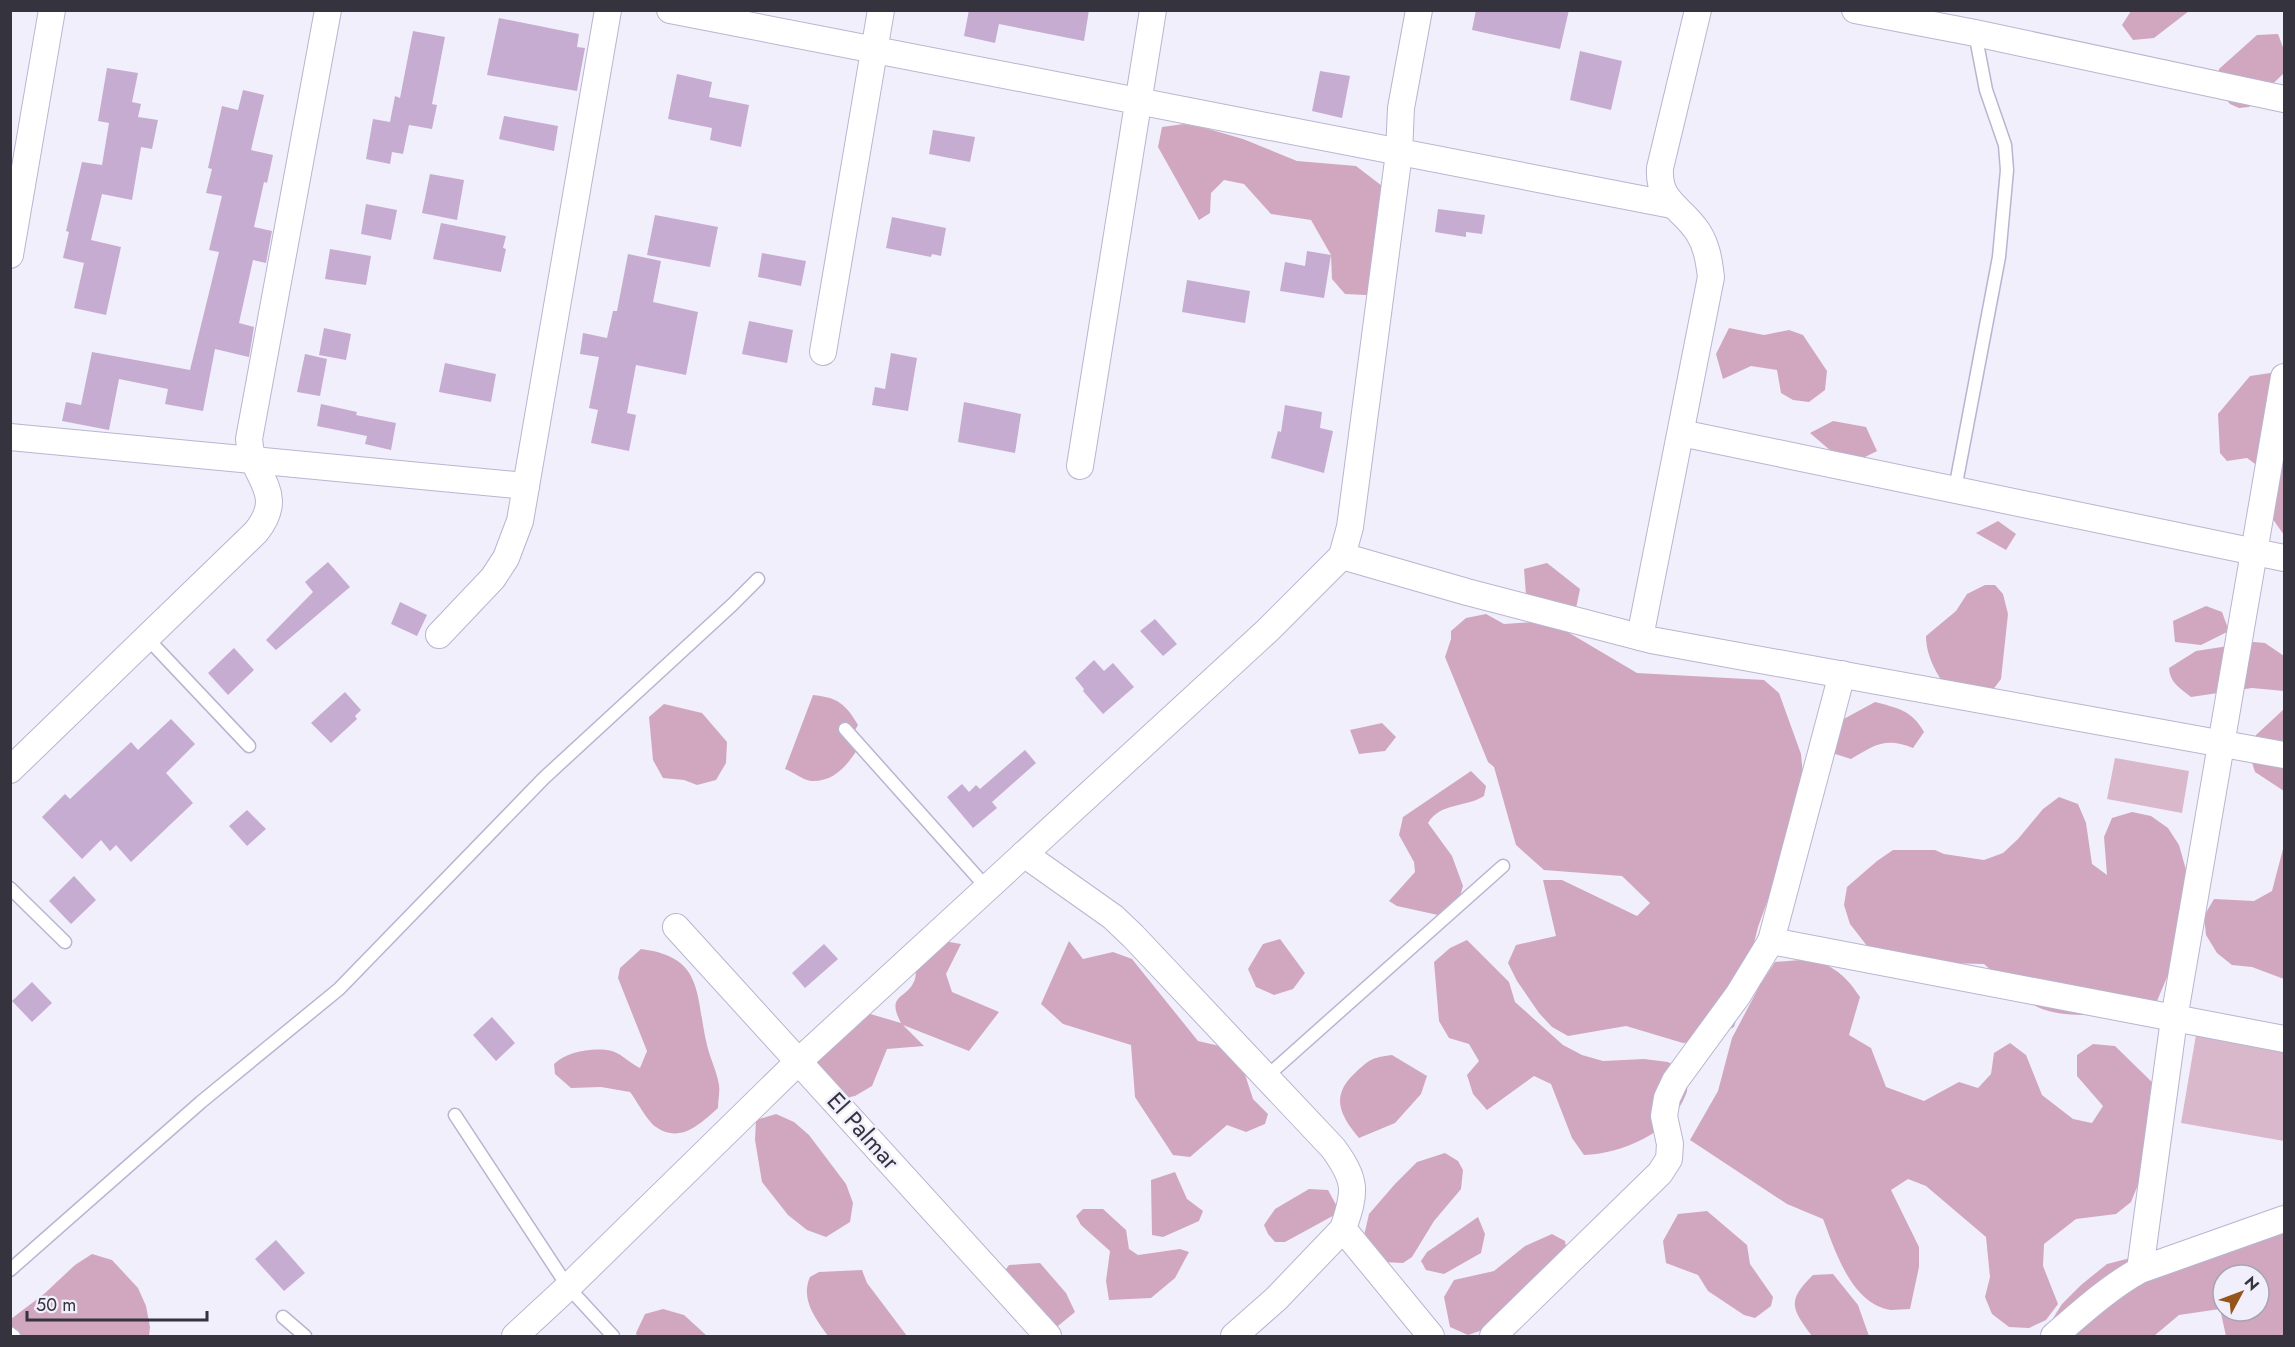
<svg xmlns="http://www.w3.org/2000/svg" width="2295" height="1347" viewBox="0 0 2295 1347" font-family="Jost,sans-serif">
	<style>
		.green { fill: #dab8cc }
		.forest { fill: #d1a7c0; fill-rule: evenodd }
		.building { fill: #c6acd0 }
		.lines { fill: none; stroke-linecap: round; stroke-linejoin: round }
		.lane-casing { stroke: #b8b5d1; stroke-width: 15 }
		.street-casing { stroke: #b8b5d1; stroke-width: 28 }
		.lane { stroke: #fff; stroke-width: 12 }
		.street { stroke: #fff; stroke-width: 26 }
		.labels { text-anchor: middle; stroke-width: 5; stroke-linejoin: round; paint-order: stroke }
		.street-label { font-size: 24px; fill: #34333e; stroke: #f1effb }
	</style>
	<rect width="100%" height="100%" fill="#f1effb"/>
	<g class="green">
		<polygon points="2115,758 2189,771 2182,813 2107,799"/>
		<polygon points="2196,1035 2284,1051 2284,1141 2181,1123"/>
	</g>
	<g class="forest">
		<polygon points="2131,11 2131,10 2189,11 2154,38 2133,40 2122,25"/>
		<polygon points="2278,34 2284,50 2284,73 2249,107 2239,108 2230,104 2218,89 2219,69 2257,35"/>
		<polygon points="1184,124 1205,128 1243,139 1297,161 1356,166 1386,189 1385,286 1366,295 1345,294 1332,279 1331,255 1311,220 1271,214 1244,184 1224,180 1211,193 1210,213 1199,220 1158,147 1162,127"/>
		<polygon points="1729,328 1764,335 1789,330 1803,335 1827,371 1825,390 1809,402 1793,400 1781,393 1777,370 1751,366 1723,379 1716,354"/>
		<polygon points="2284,371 2284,535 2272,518 2262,469 2247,458 2227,461 2220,453 2218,414 2250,376"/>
		<polygon points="1833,421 1866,427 1877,451 1859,460 1831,451 1810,433"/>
		<polygon points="1998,521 2016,534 2006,550 1976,533"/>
		<polygon points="1547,563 1580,589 1575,613 1526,595 1524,569"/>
		<path d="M1985 585H1995L2003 594 2008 614 2001 679 1989 695 1955 699C1941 681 1926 660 1926 636L1956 611 1967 594Z"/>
		<polygon points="2206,606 2222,612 2229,631 2201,645 2175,642 2173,621"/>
		<polygon points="1486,614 1504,624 1549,621 1637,673 1764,680 1779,693 1801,754 1805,797 1758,927 1753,947 1755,957 1734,1027 1703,1041 1683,1043 1626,1026 1568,1036 1552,1027 1539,1013 1517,981 1508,963 1516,945 1556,936 1543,880 1562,880 1637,916 1650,903 1622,876 1544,870 1516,845 1494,767 1488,762 1445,657 1451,639 1451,631 1466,618"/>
		<path d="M2254 642 2265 643 2284 656V691L2252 688 2191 697C2180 688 2170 683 2169 668L2196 651Z"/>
		<path d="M813 695C838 698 845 703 858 725L854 732 857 750C846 767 833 782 811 781 803 780 793 772 785 769Z"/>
		<path d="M1875 702C1897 708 1912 710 1924 732L1913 748C1885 737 1875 745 1851 759L1832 753 1840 721Z"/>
		<polygon points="664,704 702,713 727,742 726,763 716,780 697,785 684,780 663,778 653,760 649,717"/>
		<polygon points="2284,709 2284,791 2255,772 2249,753 2256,735"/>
		<polygon points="1382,723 1396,737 1385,751 1359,754 1350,730"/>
		<path d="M1471 771 1486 786 1484 796C1465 808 1441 802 1428 823L1452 856 1463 886 1458 903 1438 915 1397 906 1389 901 1415 872 1414 862 1399 835 1403 817Z"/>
		<path d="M2059 797 2078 804 2086 823 2092 864 2107 875 2104 837 2112 818 2132 812 2151 816 2168 828 2179 845 2190 884 2181 944 2157 1001C2140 1003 2125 1012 2108 1014 2100 1016 2092 1015 2084 1015 2031 1015 2021 997 1984 964L1945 963 1885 969 1850 924 1844 905 1847 887 1877 861 1893 850H1935L1944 854 1984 860 2003 853 2018 839 2043 809Z"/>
		<polygon points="2284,845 2284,979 2252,967 2232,965 2217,953 2206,935 2204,916 2214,899 2254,901 2272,891"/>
		<path d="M932 939 961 944 946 974 952 992 999 1012 969 1051 903 1025 924 1046 887 1049 872 1086 855 1096 825 1102 811 1091 819 1057 843 1006 901 1023C885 993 908 1000 915 979 917 971 915 958 915 950Z"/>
		<polygon points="1280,939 1305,973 1293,989 1274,995 1256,987 1248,969 1263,944"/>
		<path d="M1467 940 1509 982 1515 1002 1563 1045 1582 1055 1603 1061 1644 1059 1668 1062 1685 1071C1686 1078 1689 1088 1686 1094 1672 1133 1621 1154 1584 1155L1572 1138 1551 1084 1534 1076 1487 1110 1473 1094 1467 1075 1479 1061 1469 1044 1449 1038 1439 1021 1434 962 1450 948Z"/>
		<polygon points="1069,941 1083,959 1113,952 1132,959 1198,1041 1237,1050 1253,1099 1268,1114 1265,1124 1246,1132 1227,1125 1190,1157 1173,1155 1135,1097 1131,1045 1063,1024 1041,1004"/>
		<path d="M641 949C705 957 695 995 707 1045 710 1058 717 1072 719 1085 720 1092 718 1101 718 1108 700 1124 680 1144 656 1127 647 1121 637 1101 630 1092L601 1087 571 1088 555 1074 554 1064C568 1051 594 1047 612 1051 622 1054 631 1064 640 1068L647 1051 618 978 620 968Z"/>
		<path d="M1814 959C1837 969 1846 976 1860 997L1849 1035 1871 1048 1886 1087 1924 1101 1959 1082 1978 1088 1991 1074 1994 1053 2010 1043 2026 1055 2042 1095 2073 1119 2092 1123 2103 1106 2077 1076V1055L2093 1044 2115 1046 2157 1087 2162 1125 2131 1202 2116 1214 2076 1219 2044 1244 2043 1266 2058 1304 2046 1320 2029 1328 2009 1327 1992 1314 1985 1297 1990 1277 1986 1237 1926 1186 1908 1179 1891 1190 1919 1247V1267L1910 1309C1904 1309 1897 1310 1891 1310 1851 1304 1835 1250 1823 1219L1787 1204 1690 1140 1718 1091 1732 1038 1760 985 1775 962Z"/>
		<path d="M1392 1055 1427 1076 1421 1094 1395 1123 1359 1138C1340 1115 1330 1096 1355 1073 1370 1059 1371 1058 1392 1055Z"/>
		<polygon points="776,1114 794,1122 809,1135 846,1184 853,1203 850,1222 826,1237 807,1230 788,1215 762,1182 755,1140 756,1120"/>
		<polygon points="1445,1153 1458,1161 1463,1170 1461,1189 1434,1221 1412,1257 1403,1263 1382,1262 1363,1240 1369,1214 1395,1184 1417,1162"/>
		<polygon points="1175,1172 1187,1199 1203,1211 1199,1221 1163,1237 1152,1235 1151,1180"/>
		<polygon points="1309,1189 1328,1190 1340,1212 1285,1242 1275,1242 1268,1234 1264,1225 1275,1209"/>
		<polygon points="1083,1209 1103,1209 1126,1230 1129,1249 1138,1255 1180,1249 1189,1252 1175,1278 1151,1298 1109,1300 1106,1281 1110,1251 1081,1225 1076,1216"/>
		<polygon points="1707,1211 1747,1245 1750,1264 1773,1297 1771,1306 1755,1318 1744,1315 1708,1291 1698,1275 1666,1263 1663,1241 1678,1214"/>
		<polygon points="1478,1217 1485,1234 1481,1253 1444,1274 1426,1270 1421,1261 1427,1252"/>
		<path d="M2284 1219V1336H2226L2220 1309 2179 1315 2154 1336H2042L2062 1304 2081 1285 2107 1264ZM2223 1275H2259V1311H2223Z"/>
		<polygon points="1552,1234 1565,1241 1567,1252 1542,1269 1534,1308 1526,1315 1468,1335 1450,1327 1444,1297 1454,1280 1494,1271 1525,1246"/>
		<polygon points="92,1254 112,1260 138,1288 146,1306 150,1327 149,1336 11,1336 11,1319 44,1294 75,1265"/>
		<polygon points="1040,1263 1066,1293 1075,1312 1053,1330 997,1282 1009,1265"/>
		<path d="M862 1270 867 1283 907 1336H828C816 1319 800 1299 810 1277L819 1272Z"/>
		<path d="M1833 1274 1858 1305 1869 1336H1812C1792 1309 1786 1301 1813 1275Z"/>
		<polygon points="663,1309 684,1315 707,1336 637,1336 636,1333 645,1314"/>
	</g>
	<g class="building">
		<polygon points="969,10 1089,10 1084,41 999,24 995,43 964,36"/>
		<polygon points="1476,10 1569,10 1560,49 1472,30"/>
		<polygon points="499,18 579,34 577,47 585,48 577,91 487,75"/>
		<polygon points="413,31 445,37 432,104 437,105 432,129 409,125 403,154 392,152 390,164 366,159 373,119 390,122 395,96 400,98"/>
		<polygon points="1580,51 1622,61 1611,110 1570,100"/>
		<polygon points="107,68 138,73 132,102 141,104 138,117 158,120 152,149 141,147 132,200 102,194 91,240 121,247 106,315 74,308 84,263 63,258 69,232 66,231 82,162 102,165 109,123 98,121"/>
		<polygon points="1320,71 1350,76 1342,118 1312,111"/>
		<polygon points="677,74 712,82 709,97 749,105 741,147 710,140 712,128 668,119"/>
		<polygon points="243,90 264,95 251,150 273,155 267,183 264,182 254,227 272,231 266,263 253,260 239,323 254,327 249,357 215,349 203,411 165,404 168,389 119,379 109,430 62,421 66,402 81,405 92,352 190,370 219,252 209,250 222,196 206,193 212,169 208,168 222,106 238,110"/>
		<polygon points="504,116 558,126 554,151 499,139"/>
		<polygon points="933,130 975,137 970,162 929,154"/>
		<polygon points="430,174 464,180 457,220 422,213"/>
		<polygon points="366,204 397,210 391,240 361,234"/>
		<polygon points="1438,209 1485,215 1482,234 1466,232 1466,237 1435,232"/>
		<polygon points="655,215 718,227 710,267 647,255"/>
		<polygon points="892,217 946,228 941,256 932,254 931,257 886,248"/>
		<polygon points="441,223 506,236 503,248 506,249 501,272 433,259"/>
		<polygon points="330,249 371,256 366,285 325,279"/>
		<polygon points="1307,251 1331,255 1324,298 1280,291 1285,262 1305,266"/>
		<polygon points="762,253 806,261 801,286 758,277"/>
		<polygon points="628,254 661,261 653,302 698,312 686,375 636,365 627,413 636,415 629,451 591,443 598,410 589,408 599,357 580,354 583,333 607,338 613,311 617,311"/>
		<polygon points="1187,280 1250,291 1245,323 1182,312"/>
		<polygon points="749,321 793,330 787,363 742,354"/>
		<polygon points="324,328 351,334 346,360 319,355"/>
		<polygon points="891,353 917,358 908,411 872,405 875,387 885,389"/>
		<polygon points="305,354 327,359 320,396 297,392"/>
		<polygon points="445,363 496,374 491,402 439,392"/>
		<polygon points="964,402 1021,414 1015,453 958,442"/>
		<polygon points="321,404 357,412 356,415 396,423 391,450 365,444 367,436 317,426"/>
		<polygon points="1285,405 1322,412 1320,428 1333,431 1324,473 1271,458 1278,431 1281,432"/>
		<polygon points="328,562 350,587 276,650 266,640 313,592 305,582"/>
		<polygon points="400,602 427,615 417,636 391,624"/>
		<polygon points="1155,619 1177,644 1163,656 1140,631"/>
		<polygon points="234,648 254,670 228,695 208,673"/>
		<polygon points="1094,660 1104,671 1113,663 1134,687 1103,714 1083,691 1084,689 1075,678"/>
		<polygon points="345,692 361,710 355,716 357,719 331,743 311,723"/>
		<polygon points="171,719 195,744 166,773 193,803 131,862 116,845 110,851 101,840 82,859 42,817 65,794 70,799 131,742 138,750"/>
		<polygon points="1025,750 1036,763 992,802 997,808 973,828 947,797 962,784 969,792 976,785 980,789"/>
		<polygon points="247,810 266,829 247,846 229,826"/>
		<polygon points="74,876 96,900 71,924 49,901"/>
		<polygon points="824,944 838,959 805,988 792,973"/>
		<polygon points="32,982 52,1003 32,1022 12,1001"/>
		<polygon points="492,1017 515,1043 496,1061 473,1035"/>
		<polygon points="276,1240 305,1273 284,1291 255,1259"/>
	</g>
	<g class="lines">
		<defs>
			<g id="lane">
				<polyline points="1955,489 1999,257 2007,170 2005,145 1986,90 1975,33"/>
				<polyline points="146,637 249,746"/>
				<polyline points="845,729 987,888"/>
				<polyline points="10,888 65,942"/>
				<polyline points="1266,1077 1503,866"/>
				<polyline points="455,1115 568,1287 613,1336"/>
				<polyline points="10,1270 201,1102 339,989 544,778 732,605 758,579"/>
				<polyline points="283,1317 305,1336"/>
				<polyline points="10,1333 14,1336"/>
			</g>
			<g id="street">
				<polyline points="670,10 1672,205"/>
				<polyline points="1855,10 1975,33 2284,99"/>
				<polyline points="10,255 52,10"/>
				<polyline points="823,352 881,10"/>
				<polyline points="1681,433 2284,558"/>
				<polyline points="10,437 526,486"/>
				<polyline points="1080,466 1153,10"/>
				<polyline points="1342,556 1467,592 1651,640 2284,755"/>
				<polyline points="439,635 493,578 506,558 520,521 608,10"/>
				<path d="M1640 637 1711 277C1709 261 1707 246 1698 232 1681 206 1658 203 1660 168L1698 10"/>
				<path d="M10 770 256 532C288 492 251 478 249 439L328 10"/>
				<path d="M1024 854 1113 917 1133 936 1333 1148C1357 1181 1356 1191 1343 1229L1431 1336"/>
				<polyline points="676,927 1048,1336"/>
				<polyline points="1771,941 2284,1039"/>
				<polyline points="2140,1270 2174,1019 2284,377"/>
				<polyline points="515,1336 568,1287 799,1061 1268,630 1342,556 1350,527 1399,153 1401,108 1419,10"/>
				<polyline points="1234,1336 1276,1299 1343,1229"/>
				<polyline points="1493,1336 1660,1173 1669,1159 1670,1144 1664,1116 1667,1098 1675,1081 1738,995 1771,941 1842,674"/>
				<path d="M2054 1336C2082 1312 2108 1288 2140 1270L2284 1219"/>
			</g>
		</defs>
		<use href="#lane" class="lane-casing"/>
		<use href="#street" class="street-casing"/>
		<use href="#lane" class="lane"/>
		<use href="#street" class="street"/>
	</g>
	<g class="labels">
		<g class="street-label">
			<text transform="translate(863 1131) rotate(48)" y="8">El Palmar</text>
		</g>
	</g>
	<rect width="2295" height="1347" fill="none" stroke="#34333e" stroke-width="24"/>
	<g transform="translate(2241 1293) rotate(49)"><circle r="28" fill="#f1effb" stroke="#a5a4af" stroke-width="1.5"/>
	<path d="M0-4.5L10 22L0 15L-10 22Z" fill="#94551c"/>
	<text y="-9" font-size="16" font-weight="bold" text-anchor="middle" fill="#34333e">N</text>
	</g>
	<path d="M27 1311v9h180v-9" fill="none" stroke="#34333e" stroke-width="3"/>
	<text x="36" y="1311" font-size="18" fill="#34333e" stroke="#f1effb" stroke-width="4.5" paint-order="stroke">50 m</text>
</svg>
